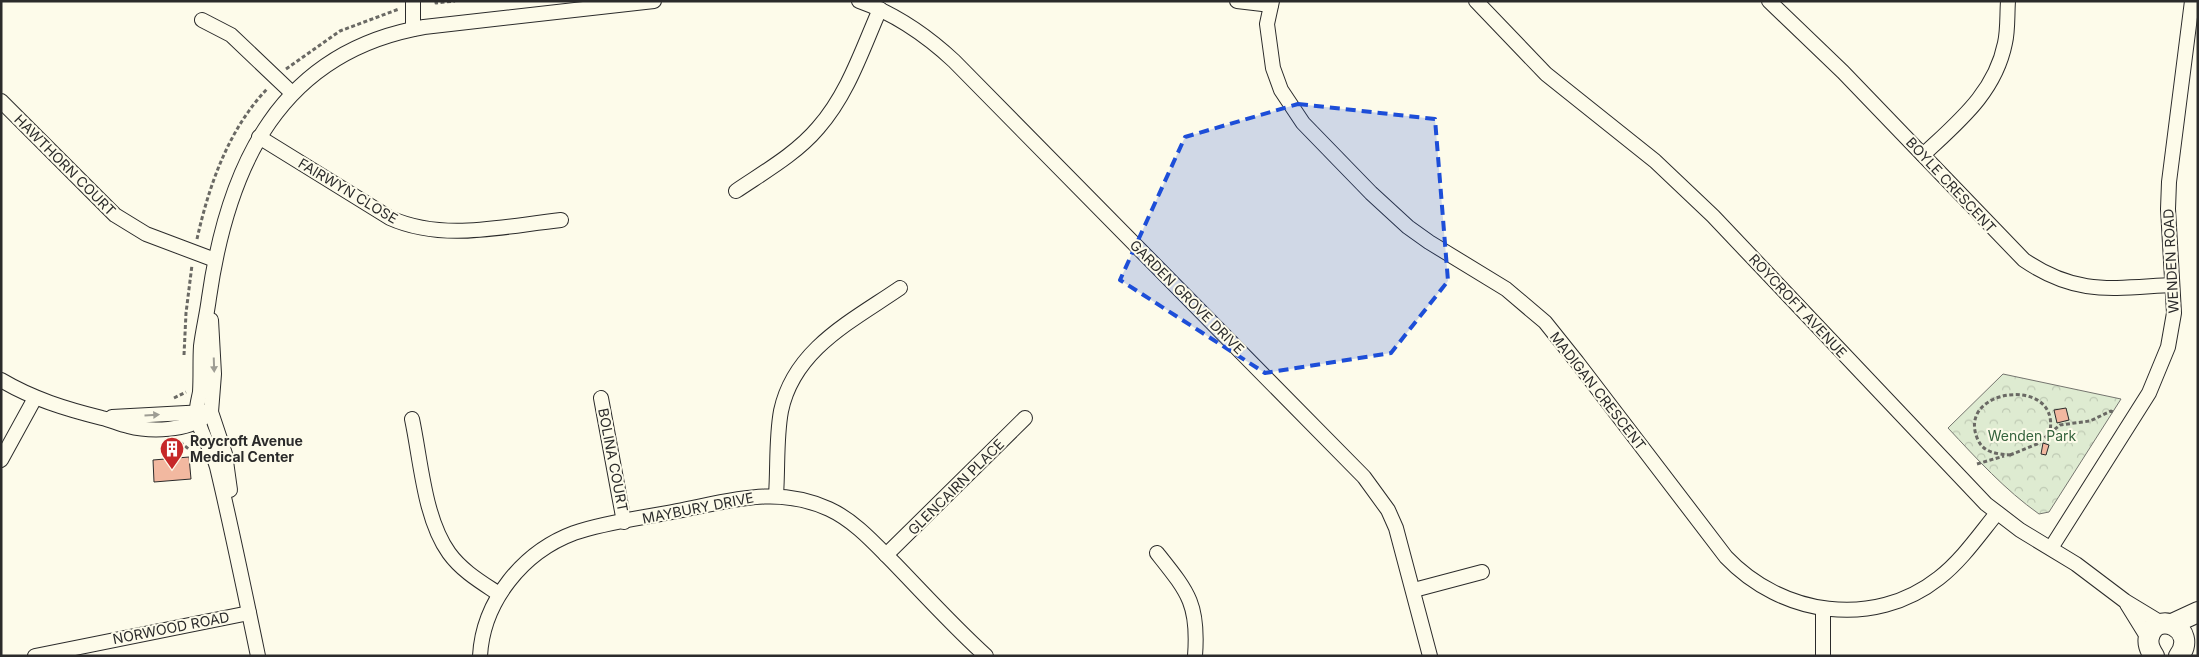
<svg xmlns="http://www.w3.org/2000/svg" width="2199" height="657" viewBox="0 0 2199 657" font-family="Inter,sans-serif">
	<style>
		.park { fill: url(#park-crowns); stroke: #74746e }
		.building { fill: #f2b8a0; stroke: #2b2b2b }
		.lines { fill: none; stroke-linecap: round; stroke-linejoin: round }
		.street-casing { stroke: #2b2b2b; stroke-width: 16 }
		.secondary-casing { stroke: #2b2b2b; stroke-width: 22 }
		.path { stroke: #6a6964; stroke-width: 3; stroke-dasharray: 4 2.5; stroke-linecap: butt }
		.street { stroke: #fdfbea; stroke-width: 14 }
		.secondary { stroke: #fdfbea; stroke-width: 20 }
		.oneway { fill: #9e9d94 }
		.marked { fill: #1d4ed8; fill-opacity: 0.2; stroke: #1d4ed8; stroke-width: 4; stroke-dasharray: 10 6; stroke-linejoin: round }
		.labels { text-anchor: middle; stroke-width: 4; stroke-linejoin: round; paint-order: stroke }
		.street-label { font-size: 14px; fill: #2b2b2b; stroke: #fdfbea }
		.park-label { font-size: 14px; fill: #34623c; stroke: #fdfbea }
		.poi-label { font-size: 14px; font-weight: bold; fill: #2b2b2b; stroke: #fdfbea; text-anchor: start }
	</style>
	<defs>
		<pattern id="park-crowns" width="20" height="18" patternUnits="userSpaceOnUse" patternTransform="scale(1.25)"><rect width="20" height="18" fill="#deebd1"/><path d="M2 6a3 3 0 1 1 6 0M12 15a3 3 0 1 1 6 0" fill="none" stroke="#bfcab4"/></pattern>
	</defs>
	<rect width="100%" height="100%" fill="#fdfbea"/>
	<path class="park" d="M2003 374 2121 399 2049 512 2039 514C2005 490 1977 459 1948 428Z"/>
	<g class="building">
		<polygon points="2066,408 2069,420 2057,423 2054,410"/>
		<polygon points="2043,443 2049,445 2046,455 2041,454"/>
		<polygon points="189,457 191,479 154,482 153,460"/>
	</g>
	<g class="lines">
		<defs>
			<g id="street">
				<polyline points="413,1 413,29"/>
				<path d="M859 1C896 14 926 35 954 61L1364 477 1388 510 1396 528 1430 656"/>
				<polyline points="1237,1 1271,5"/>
				<path d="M1272 1 1267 24 1273 68 1281 90 1303 123 1371 193 1408 227 1429 242 1506 289 1545 322 1577 362 1726 557C1781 615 1873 630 1939 578 1962 560 1979 535 1997 513"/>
				<polyline points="1476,1 1546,74 1655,161 1713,216 1986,504 2020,530 2076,564 2125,601 2163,624"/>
				<path d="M1769 1 1843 72 2024 260C2077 296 2112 288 2172 285"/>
				<polyline points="202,20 231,35 292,93"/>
				<polyline points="1,101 115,215 146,234 215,260"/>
				<path d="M259 137 390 218C444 242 504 226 561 220"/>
				<path d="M1923 155C1958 122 1995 93 2005 43 2008 30 2007 15 2008 1"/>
				<path d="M736 191C764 172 796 154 818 128 848 94 862 50 880 9"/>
				<polyline points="211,320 214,374 211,412 225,454 230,490"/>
				<path d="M1 380C33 399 66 409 102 418 111 420 119 424 128 426 151 432 187 431 206 416"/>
				<polyline points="601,398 624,522"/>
				<polyline points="112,417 205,412"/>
				<path d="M412 419C421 461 424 518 449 553 462 571 481 582 499 594"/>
				<polyline points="1,460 35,398"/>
				<path d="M776 495C778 468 776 438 781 411 794 349 852 321 900 288"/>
				<polyline points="2051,548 2149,393 2168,347 2174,313 2168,209 2169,182 2192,1"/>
				<path d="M1157 553C1188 592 1199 604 1195 656"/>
				<polyline points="886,555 1025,418"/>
				<polyline points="1414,590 1482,572"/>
				<polyline points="2127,604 2148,638"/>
				<polyline points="35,656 249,613"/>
				<path d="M258 656C245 593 232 530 217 467 212 448 197 431 197 410 197 404 199 398 200 392 201 376 200 361 201 346 203 330 207 314 209 298 228 165 280 52 424 27L654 1"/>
				<path d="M480 656C483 601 523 552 574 533 606 522 643 518 677 511 730 501 777 485 829 509 855 521 875 544 895 564 925 595 954 627 986 656"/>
				<polyline points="1823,656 1823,609"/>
			</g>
			<g id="secondary">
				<polyline points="2172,624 2198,612"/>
				<path d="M2154 656C2150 650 2147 644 2149 637 2156 609 2199 629 2179 656"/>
			</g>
		</defs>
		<use href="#street" class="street-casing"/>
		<use href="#secondary" class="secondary-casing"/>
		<g class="path">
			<polyline points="436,1 436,3 455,1"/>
			<polyline points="286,69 340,31 399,9"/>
			<path d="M197 239C209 185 229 128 268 88"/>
			<polyline points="184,355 186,313 192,265"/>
			<polyline points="174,398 186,392"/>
			<polyline points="180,442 195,454 196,459"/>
			<polyline points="2010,455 2037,444 2060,425 2090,421 2111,411 2115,413"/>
			<path d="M2011 455C1997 454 1984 453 1978 440 1954 388 2060 375 2050 431"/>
			<polyline points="1977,464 2004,456"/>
		</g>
		<use href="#street" class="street"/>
		<use href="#secondary" class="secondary"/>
	</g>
	<defs><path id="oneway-solid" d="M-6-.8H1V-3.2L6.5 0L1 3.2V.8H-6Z" transform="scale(1.25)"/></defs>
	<g class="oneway">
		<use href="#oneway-solid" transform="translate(214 365) rotate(88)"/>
		<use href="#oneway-solid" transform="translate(152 415) rotate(-3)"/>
	</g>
	<path class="marked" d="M1298 104 1435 119 1448 281 1391 353 1265 373 1120 280 1185 137Z"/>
	<defs>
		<symbol id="building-pin" viewBox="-11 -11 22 30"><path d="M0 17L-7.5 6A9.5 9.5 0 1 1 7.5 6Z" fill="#c62828" stroke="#fdfbea"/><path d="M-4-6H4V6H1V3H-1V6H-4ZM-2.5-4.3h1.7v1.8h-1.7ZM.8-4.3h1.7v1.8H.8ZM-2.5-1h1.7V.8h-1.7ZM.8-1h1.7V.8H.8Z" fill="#fff"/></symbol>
	</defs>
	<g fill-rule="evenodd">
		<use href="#building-pin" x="158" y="435" width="28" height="38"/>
	</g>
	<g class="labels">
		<g class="street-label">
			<text transform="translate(65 165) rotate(45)" y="5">HAWTHORN COURT</text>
			<text transform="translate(1951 185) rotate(47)" y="5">BOYLE CRESCENT</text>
			<text transform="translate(348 191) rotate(31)" y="5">FAIRWYN CLOSE</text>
			<text transform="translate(2171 261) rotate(-93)" y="5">WENDEN ROAD</text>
			<text transform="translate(1187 297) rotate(45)" y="5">GARDEN GROVE DRIVE</text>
			<text transform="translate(1798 306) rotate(47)" y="5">ROYCROFT AVENUE</text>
			<text transform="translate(1598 391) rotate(52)" y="5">MADIGAN CRESCENT</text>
			<text transform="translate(613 460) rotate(79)" y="5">BOLINA COURT</text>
			<text transform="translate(956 487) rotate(-45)" y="5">GLENCAIRN PLACE</text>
			<text transform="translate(698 508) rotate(-11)" y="5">MAYBURY DRIVE</text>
			<text transform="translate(171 628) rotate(-11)" y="5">NORWOOD ROAD</text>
		</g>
		<g class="park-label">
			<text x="2032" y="441">Wenden Park</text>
		</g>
		<g class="poi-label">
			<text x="190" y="446">Roycroft Avenue<tspan x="190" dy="16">Medical Center</tspan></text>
		</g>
	</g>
	<rect width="2199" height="657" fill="none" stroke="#2b2b2b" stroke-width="5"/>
</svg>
